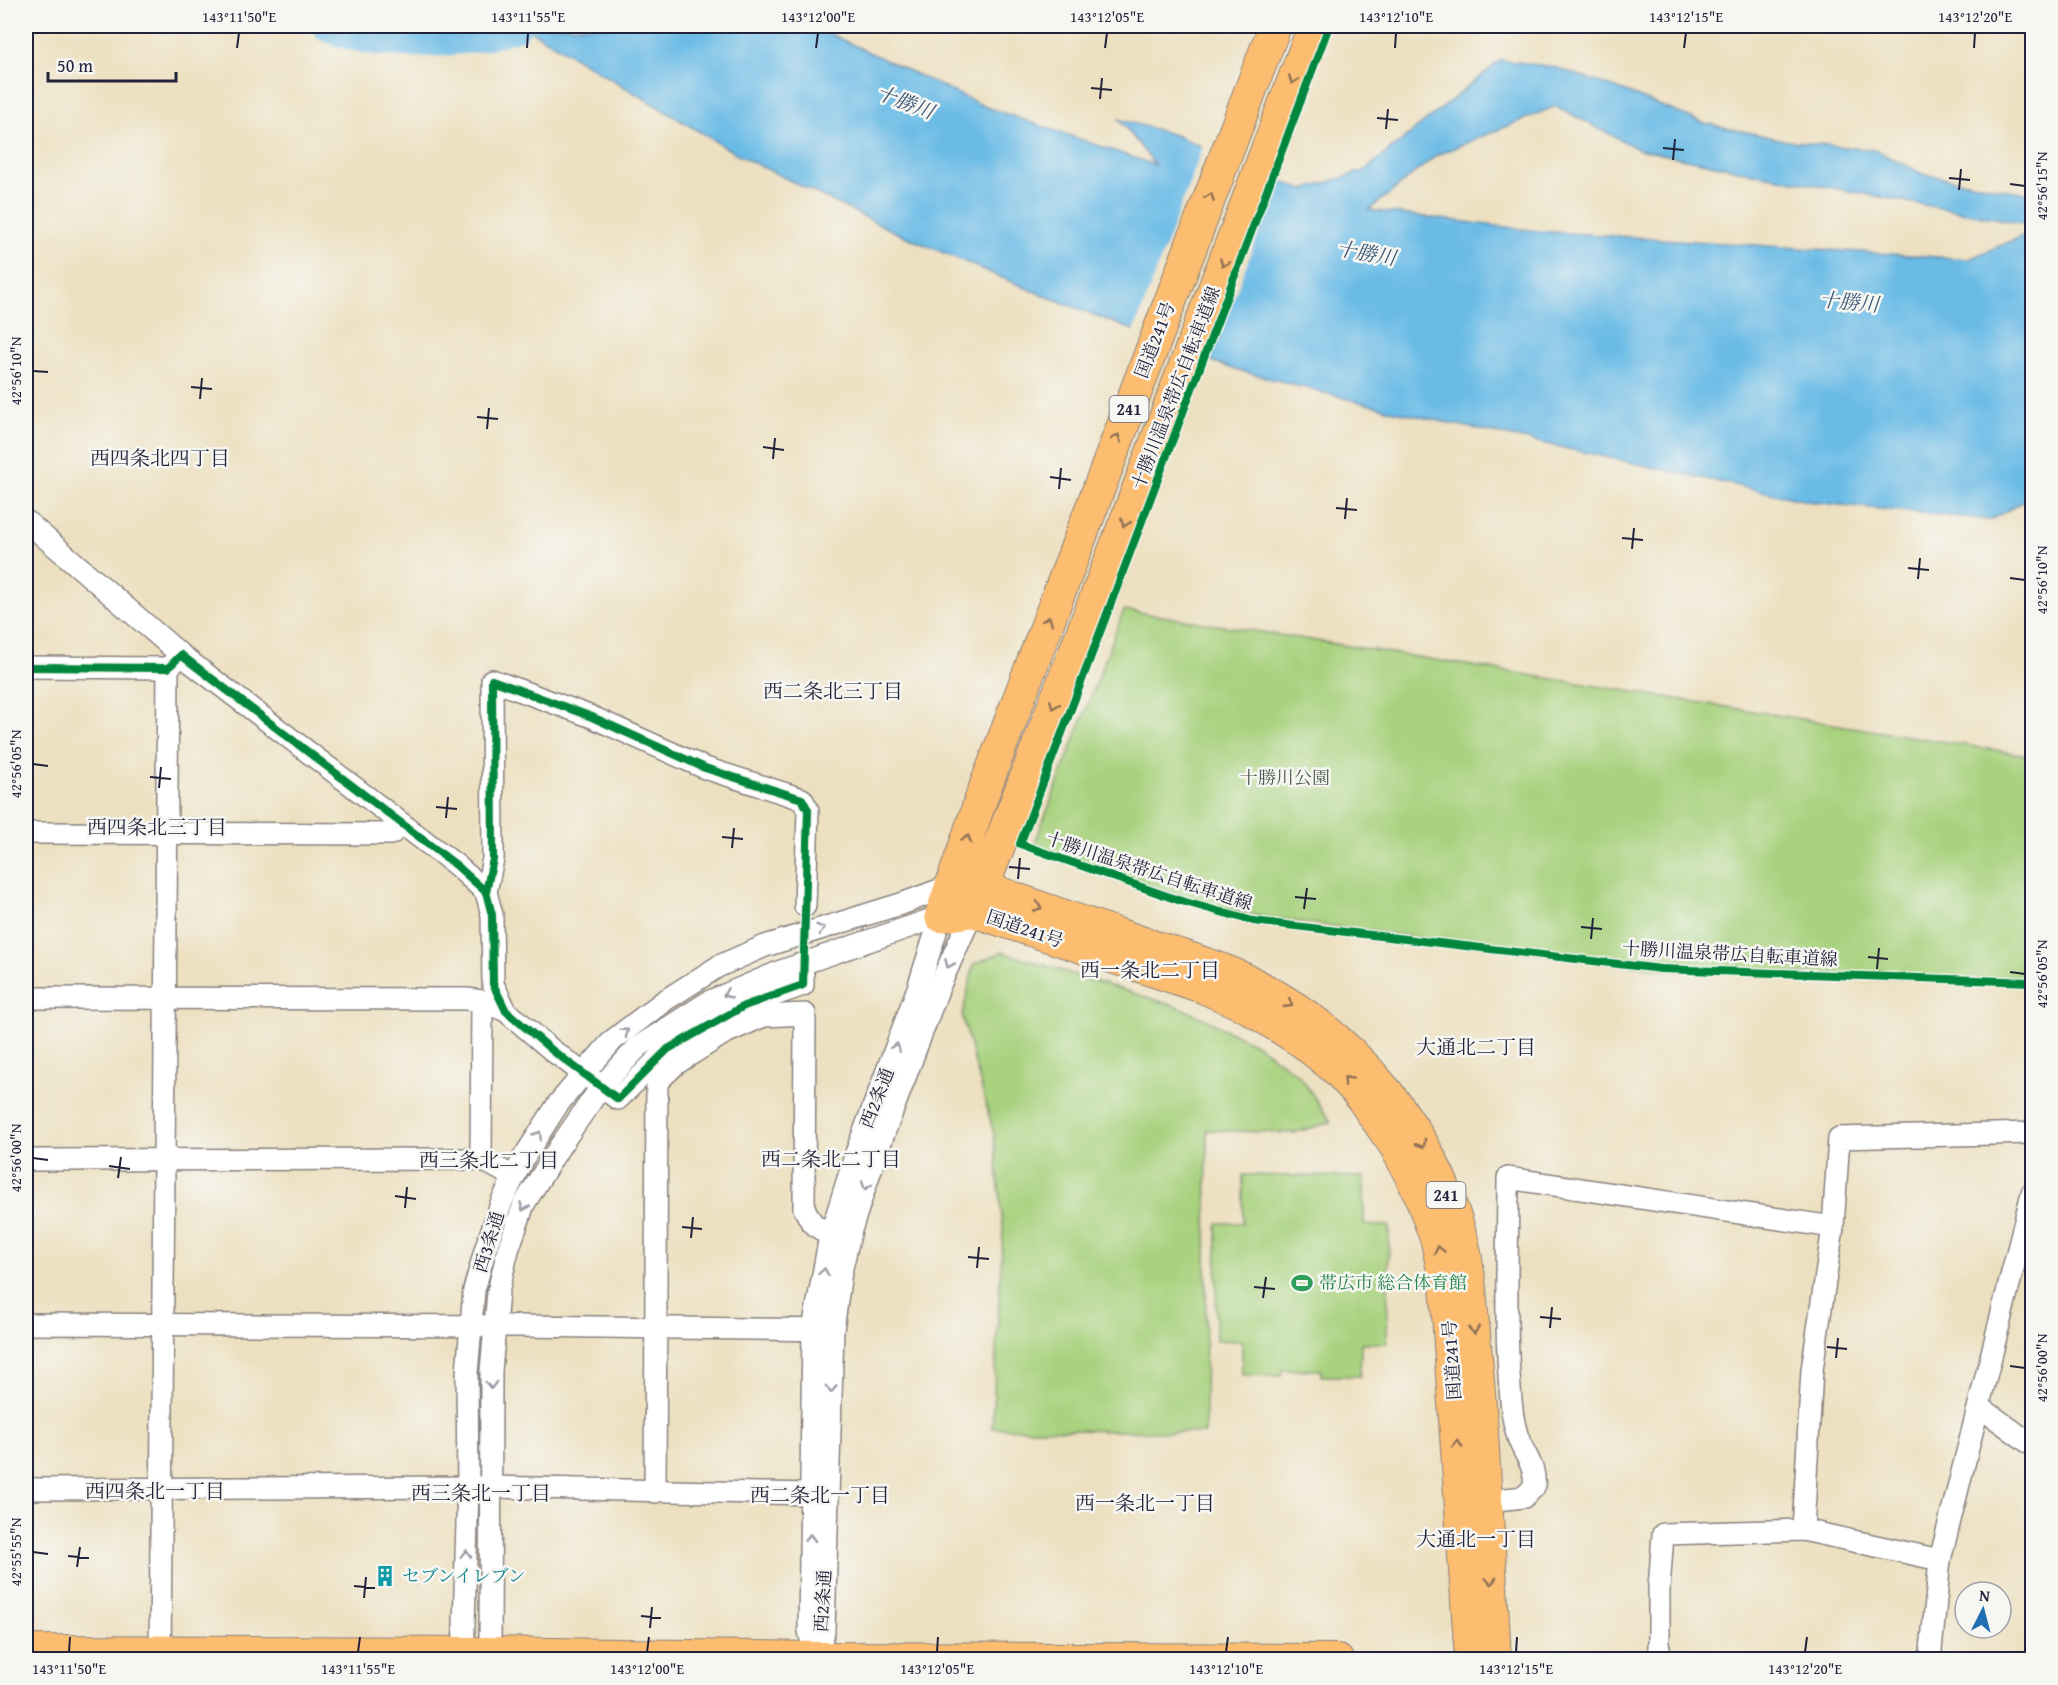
<svg xmlns="http://www.w3.org/2000/svg" width="2058" height="1685" viewBox="0 0 2058 1685" font-family="'Gentium Book Plus','Noto Serif JP',serif">
	<style>
		.green { fill: #a8d27e; stroke: #657a5c; stroke-width: 1.5 }
		.water { fill: #6bbbe6; stroke: #466e90; stroke-width: 1.5 }
		.pier { fill: #ede0c0 }
		.lines { fill: none; stroke-linecap: round; stroke-linejoin: round }
		.river { stroke: #6bbbe6; stroke-width: 30 }
		.minor-tunnel { stroke: #c4baa5; stroke-width: 21; stroke-dasharray: 21 10; stroke-linecap: butt }
		.minor-casing { stroke: #88817e; stroke-width: 24 }
		.highway-casing { stroke: #88817e; stroke-width: 34 }
		.minor { stroke: #fff; stroke-width: 21 }
		.highway { stroke: #fcbd6f; stroke-width: 32 }
		.cycleway-casing { stroke: #f6f6f2; stroke-width: 11 }
		.cycleway { stroke: #00873e; stroke-width: 8 }
		.oneway { stroke: #8f7055 }
		.oneway2 { stroke: #9c9ca7 }
		.ticks { fill: none; stroke: #22223b; stroke-width: 2 }
		.labels { text-anchor: middle; stroke-width: 5; stroke-linejoin: round; paint-order: stroke }
		.shield { fill: #f6f6f2; stroke: #626272; stroke-width: 1.5 }
		.shield-label { font-size: 16px; font-weight: bold; fill: #22223b }
		.street-label { font-size: 18px; fill: #22223b; stroke: #f6f6f2 }
		.park-label { font-size: 18px; fill: #4a574f; stroke: #f6f6f2 }
		.leisure-label { font-size: 18px; fill: #27864d; stroke: #f6f6f2; text-anchor: start }
		.culture-label { font-size: 18px; fill: #0d838f; stroke: #f6f6f2; text-anchor: start }
		.water-label { font-size: 20px; font-style: italic; fill: #3c5877; stroke: #f6f6f2 }
		.neighbourhood-label { font-size: 20px; fill: #22223b; stroke: #f6f6f2 }
		.neatline { fill: none; stroke: #22223b; stroke-width: 2 }
		.ticks-label { font-size: 15px; text-anchor: middle; fill: #22223b }
	</style>
	<rect width="100%" height="100%" fill="#f6f6f2"/>
	<filter id="ink" filterUnits="userSpaceOnUse"><feTurbulence type="fractalNoise" baseFrequency=".0167" numOctaves="2"/><feDisplacementMap in="SourceGraphic" scale="12" xChannelSelector="R" yChannelSelector="G"/><feConvolveMatrix kernelMatrix="1 2 1 2 8 2 1 2 1" color-interpolation-filters="sRGB"/></filter>
	<filter id="wash" filterUnits="userSpaceOnUse"><feTurbulence type="fractalNoise" baseFrequency=".008" numOctaves="4" result="noise"/><feDisplacementMap in="SourceGraphic" scale="24" xChannelSelector="R" yChannelSelector="G"/><feGaussianBlur stdDeviation="1.35" result="paint"/><feColorMatrix in="noise" values="0 0 0 0 0 0 0 0 0 0 0 0 0 0 0 0 0 1.4 0 .05"/><feComposite in="paint" operator="in"/></filter>
	<g filter="url(#wash)">
		<rect width="100%" height="100%" fill="#ede0c0"/>
		<g class="green">
			<polygon points="1124,610 2032,756 2032,982 1661,969 1261,917 1194,901 1033,848"/>
			<polygon points="1002,952 1184,1009 1259,1046 1300,1076 1331,1122 1294,1133 1207,1130 1205,1433 992,1428 1003,1229 994,1134 962,1016 974,964"/>
			<polygon points="1243,1175 1364,1177 1364,1225 1389,1226 1387,1343 1361,1343 1360,1376 1321,1376 1321,1370 1282,1370 1281,1376 1242,1375 1242,1341 1216,1340 1217,1223 1243,1223"/>
		</g>
		<polygon class="water" points="525,26 813,26 986,107 1155,165 1119,119 1175,135 1303,190 1364,171 1501,60 1554,67 1613,87 1704,123 1788,141 1875,150 1923,174 2032,194 2032,225 1763,175 1638,149 1556,106 1437,155 1369,210 1538,231 1969,259 2032,232 2032,497 1990,520 1812,502 1394,411 1230,368 1033,291 895,232 740,156 531,31"/>
		<polygon class="pier" points="1204,144 1280,177 1209,363 1133,333"/>
		<g class="lines">
			<path class="river" d="M327 26C367 46 428 44 472 38 487 36 502 30 516 26"/>
		</g>
	</g>
	<g filter="url(#ink)">
		<g class="lines">
			<polyline class="minor-tunnel" points="803,974 805,906"/>
			<defs>
				<g id="minor">
					<polyline points="26,521 181,655"/>
					<polyline points="26,667 168,668 181,655 456,865 486,892 492,915 493,984 506,1011 553,1051 618,1099 668,1049 744,1006 803,985 803,974"/>
					<polyline points="26,833 391,834 403,825"/>
					<polyline points="486,892 493,859 492,680 592,717 705,768 802,799 808,810 805,906"/>
					<polyline points="26,998 467,999 482,1001 506,1011"/>
					<polyline points="481,1159 482,1001"/>
					<polyline points="26,1160 481,1159 514,1177"/>
					<polyline points="26,1324 519,1326 833,1330"/>
					<polyline points="1980,1407 2032,1445"/>
					<polyline points="26,1489 490,1487 810,1494"/>
					<polyline points="655,1492 657,1082 677,1063 723,1034 764,1016 805,1014 804,1208 812,1223 830,1236"/>
					<path d="M1486 1501 1524 1497 1534 1487C1536 1469 1528 1460 1521 1445 1515 1432 1512 1413 1511 1400 1504 1326 1508 1252 1508 1178L1833 1227"/>
					<polyline points="1803,1530 1812,1370 1833,1227 1839,1138 2032,1133"/>
					<polyline points="816,1658 824,1631 833,1330 841,1272 851,1230 874,1160 939,987 973,911"/>
					<polyline points="816,1658 809,1631 813,1329 830,1236 856,1153 918,988 941,916"/>
					<polyline points="160,1660 168,668"/>
					<polyline points="463,1660 468,1487 467,1373 474,1290 486,1247 502,1201 524,1157 558,1104 584,1073 613,1040 664,1001 719,966 765,946 904,903 952,885"/>
					<polyline points="490,1660 491,1371 498,1292 508,1250 524,1204 560,1146 601,1087 638,1047 708,1002 781,971 941,916"/>
					<polyline points="1659,1660 1659,1589 1663,1534 1803,1530 1940,1560"/>
					<polyline points="1930,1660 1940,1560 2032,1193"/>
				</g>
				<g id="highway">
					<polyline points="1275,26 983,793 941,916 973,911 1203,987 1246,1006 1304,1043 1337,1070 1359,1094 1396,1147 1420,1194 1437,1241 1446,1284 1471,1660"/>
					<path d="M952 885 984 887C1044 910 1106 930 1167 951 1197 961 1228 970 1256 985 1357 1037 1432 1130 1462 1240 1468 1263 1470 1288 1472 1313 1476 1353 1479 1393 1482 1433 1487 1509 1491 1584 1495 1660"/>
					<polyline points="975,907 1132,505 1314,26"/>
					<polyline points="26,1651 490,1653 816,1658 1337,1660"/>
				</g>
			</defs>
			<use href="#minor" class="minor-casing"/>
			<use href="#highway" class="highway-casing"/>
			<use href="#minor" class="minor"/>
			<use href="#highway" class="highway"/>
			<defs>
				<g id="cycleway">
					<polyline points="1329,26 1020,844 1178,900 1253,921 1661,969 2032,982"/>
					<polyline points="26,667 168,668 181,655 456,865 486,892 492,915 493,984 506,1011 553,1051 618,1099 668,1049 744,1006 803,985 808,810 802,799 705,768 592,717 492,680 493,859 486,892"/>
				</g>
			</defs>
			<use href="#cycleway" class="cycleway-casing"/>
			<use href="#cycleway" class="cycleway"/>
		</g>
		<defs><path id="oneway-chevron" d="M-2-3.5L2.5 0L-2 3.5" fill="none" stroke-width="1.6" stroke-linecap="round" stroke-linejoin="round" transform="scale(1.5)"/></defs>
		<g class="oneway">
			<use href="#oneway-chevron" transform="translate(1293 80) rotate(111)"/>
			<use href="#oneway-chevron" transform="translate(1210 197) rotate(-69)"/>
			<use href="#oneway-chevron" transform="translate(1224 263) rotate(111)"/>
			<use href="#oneway-chevron" transform="translate(1117 438) rotate(-69)"/>
			<use href="#oneway-chevron" transform="translate(1125 523) rotate(111)"/>
			<use href="#oneway-chevron" transform="translate(1048 620) rotate(-69)"/>
			<use href="#oneway-chevron" transform="translate(1054 705) rotate(111)"/>
			<use href="#oneway-chevron" transform="translate(967 839) rotate(-71)"/>
			<use href="#oneway-chevron" transform="translate(1038 907) rotate(19)"/>
			<use href="#oneway-chevron" transform="translate(1289 1004) rotate(31)"/>
			<use href="#oneway-chevron" transform="translate(1347 1080) rotate(-133)"/>
			<use href="#oneway-chevron" transform="translate(1422 1144) rotate(60)"/>
			<use href="#oneway-chevron" transform="translate(1439 1250) rotate(-102)"/>
			<use href="#oneway-chevron" transform="translate(1474 1330) rotate(84)"/>
			<use href="#oneway-chevron" transform="translate(1457 1444) rotate(-94)"/>
			<use href="#oneway-chevron" transform="translate(1491 1581) rotate(87)"/>
		</g>
		<g class="oneway2">
			<use href="#oneway-chevron" transform="translate(821 929) rotate(-17)"/>
			<use href="#oneway-chevron" transform="translate(949 964) rotate(114)"/>
			<use href="#oneway-chevron" transform="translate(727 994) rotate(157)"/>
			<use href="#oneway-chevron" transform="translate(625 1032) rotate(-38)"/>
			<use href="#oneway-chevron" transform="translate(896 1047) rotate(-69)"/>
			<use href="#oneway-chevron" transform="translate(538 1135) rotate(-57)"/>
			<use href="#oneway-chevron" transform="translate(866 1186) rotate(109)"/>
			<use href="#oneway-chevron" transform="translate(524 1207) rotate(114)"/>
			<use href="#oneway-chevron" transform="translate(824 1272) rotate(-80)"/>
			<use href="#oneway-chevron" transform="translate(491 1385) rotate(90)"/>
			<use href="#oneway-chevron" transform="translate(831 1389) rotate(92)"/>
			<use href="#oneway-chevron" transform="translate(810 1538) rotate(-89)"/>
			<use href="#oneway-chevron" transform="translate(466 1554) rotate(-88)"/>
		</g>
	</g>
	<path class="ticks" d="M237 48 239 33M527 48 528 33M816 48 818 33M1105 48 1107 33M1395 48 1396 33M1684 48 1686 33M1974 48 1975 33M1091 88 1112 90M1100 99 1102 78M1377 118 1398 120M1386 129 1388 109M1663 148 1684 150M1673 160 1675 139M1949 178 1970 180M2010 184 2025 186M1959 190 1961 169M33 371 48 372M191 387 212 389M200 399 202 378M477 417 498 419M487 429 489 408M763 447 784 450M773 459 775 438M1050 477 1071 480M1059 489 1061 468M1336 508 1357 510M1345 519 1347 498M1622 538 1643 540M1632 549 1634 528M1908 568 1929 570M2010 578 2025 580M1918 579 1920 558M33 764 48 766M150 777 171 779M159 788 161 767M436 807 457 809M446 818 448 797M722 837 743 839M732 848 734 828M1009 867 1030 869M1018 879 1020 858M1295 897 1316 899M1304 909 1307 888M1581 927 1602 929M1591 939 1593 918M1868 957 1888 959M1877 969 1879 948M2010 972 2025 974M33 1158 48 1160M109 1166 130 1169M118 1178 121 1157M395 1196 416 1199M405 1208 407 1187M682 1227 702 1229M691 1238 693 1217M968 1257 989 1259M977 1268 979 1247M1254 1287 1275 1289M1263 1298 1266 1277M1540 1317 1561 1319M1550 1328 1552 1307M1827 1347 1847 1349M1836 1358 1838 1338M2010 1366 2025 1368M33 1552 48 1554M68 1556 89 1558M77 1567 80 1547M354 1586 375 1588M364 1598 366 1577M641 1616 661 1618M650 1628 652 1607M69 1652 70 1637M358 1652 360 1637M647 1652 649 1637M937 1652 938 1637M1226 1652 1228 1637M1516 1652 1517 1637M1805 1652 1807 1637"/>
	<defs>
		<symbol id="stadium-bare" viewBox="-9 -9 18 18"><path d="M0-5a6.5 5 0 1 0 0 10a6.5 5 0 1 0 0-10ZM-3.5-1.8h7v3.6h-7Z" fill="#2e9e5b" stroke="#f6f6f2" stroke-width="2.5" paint-order="stroke"/></symbol>
		<symbol id="building-bare" viewBox="-9 -9 18 18"><path d="M-4-6H4V6H1V3H-1V6H-4ZM-2.5-4.3h1.7v1.8h-1.7ZM.8-4.3h1.7v1.8H.8ZM-2.5-1h1.7V.8h-1.7ZM.8-1h1.7V.8H.8Z" fill="#0f9aa8" stroke="#f6f6f2" stroke-width="2.5" paint-order="stroke"/></symbol>
	</defs>
	<g fill-rule="evenodd">
		<use href="#stadium-bare" x="1287" y="1268" width="30" height="30"/>
		<use href="#building-bare" x="370" y="1561" width="30" height="30"/>
	</g>
	<g class="labels">
		<g class="shield">
			<rect x="1109.5" y="396" width="39" height="26" rx="4.5"/>
			<rect x="1426.5" y="1182" width="39" height="26" rx="4.5"/>
		</g>
		<g class="shield-label">
			<text x="1129" y="415">241</text>
			<text x="1446" y="1201">241</text>
		</g>
		<g class="street-label">
			<text transform="translate(1155 340) rotate(-69)" y="6">国道241号</text>
			<text transform="translate(1176 388) rotate(-69)" y="6">十勝川温泉帯広自転車道線</text>
			<text transform="translate(1149 871) rotate(18)" y="6">十勝川温泉帯広自転車道線</text>
			<text transform="translate(1025 929) rotate(19)" y="6">国道241号</text>
			<text transform="translate(1730 954) rotate(3)" y="6">十勝川温泉帯広自転車道線</text>
			<text transform="translate(877 1098) rotate(-69)" y="6">西2条通</text>
			<text transform="translate(489 1242) rotate(-73)" y="6">西3条通</text>
			<text transform="translate(1452 1360) rotate(-94)" y="6">国道241号</text>
			<text transform="translate(823 1601) rotate(-87)" y="6">西2条通</text>
		</g>
		<g class="park-label">
			<text x="1285" y="784">十勝川公園</text>
		</g>
		<g class="leisure-label">
			<text x="1319" y="1289">帯広市 総合体育館</text>
		</g>
		<g class="culture-label">
			<text x="402" y="1582">セブンイレブン</text>
		</g>
		<g class="water-label">
			<text transform="translate(905 102) rotate(21)" y="7">十勝川</text>
			<text transform="translate(1366 253) rotate(10)" y="7">十勝川</text>
			<text transform="translate(1849 302) rotate(5)" y="7">十勝川</text>
		</g>
		<g class="neighbourhood-label">
			<text x="160" y="465">西四条北四丁目</text>
			<text x="833" y="698">西二条北三丁目</text>
			<text x="157" y="834">西四条北三丁目</text>
			<text x="1150" y="977">西一条北二丁目</text>
			<text x="1476" y="1054">大通北二丁目</text>
			<text x="831" y="1166">西二条北二丁目</text>
			<text x="489" y="1167">西三条北二丁目</text>
			<text x="155" y="1498">西四条北一丁目</text>
			<text x="481" y="1500">西三条北一丁目</text>
			<text x="820" y="1502">西二条北一丁目</text>
			<text x="1145" y="1510">西一条北一丁目</text>
			<text x="1476" y="1546">大通北一丁目</text>
		</g>
	</g>
	<rect width="2058" height="1685" fill="none" stroke="#f6f6f2" stroke-width="66"/>
	<g transform="translate(1983 1610) rotate(6)"><circle r="28" fill="#f6f6f2" stroke="#a1a1a9" stroke-width="1.5"/>
	<path d="M0-4.5L10 22L0 15L-10 22Z" fill="#1f6fb2"/>
	<text y="-9" font-size="16" font-weight="bold" text-anchor="middle" fill="#22223b">N</text>
	</g>
	<path d="M48 72v9h128v-9" fill="none" stroke="#22223b" stroke-width="3"/>
	<text x="57" y="72" font-size="18" fill="#22223b" stroke="#f6f6f2" stroke-width="4.5" paint-order="stroke">50 m</text>
	<rect x="33" y="33" width="1992" height="1619" class="neatline"/>
	<g class="ticks-label">
		<text x="239" y="22">143°11'50"E</text>
		<text x="528" y="22">143°11'55"E</text>
		<text x="818" y="22">143°12'00"E</text>
		<text x="1107" y="22">143°12'05"E</text>
		<text x="1396" y="22">143°12'10"E</text>
		<text x="1686" y="22">143°12'15"E</text>
		<text x="1975" y="22">143°12'20"E</text>
		<text transform="translate(2042 186) rotate(-90)" y="5">42°56'15"N</text>
		<text transform="translate(16 371) rotate(-90)" y="5">42°56'10"N</text>
		<text transform="translate(2042 580) rotate(-90)" y="5">42°56'10"N</text>
		<text transform="translate(16 764) rotate(-90)" y="5">42°56'05"N</text>
		<text transform="translate(2042 974) rotate(-90)" y="5">42°56'05"N</text>
		<text transform="translate(16 1158) rotate(-90)" y="5">42°56'00"N</text>
		<text transform="translate(2042 1368) rotate(-90)" y="5">42°56'00"N</text>
		<text transform="translate(16 1552) rotate(-90)" y="5">42°55'55"N</text>
		<text x="69" y="1674">143°11'50"E</text>
		<text x="358" y="1674">143°11'55"E</text>
		<text x="647" y="1674">143°12'00"E</text>
		<text x="937" y="1674">143°12'05"E</text>
		<text x="1226" y="1674">143°12'10"E</text>
		<text x="1516" y="1674">143°12'15"E</text>
		<text x="1805" y="1674">143°12'20"E</text>
	</g>
</svg>
